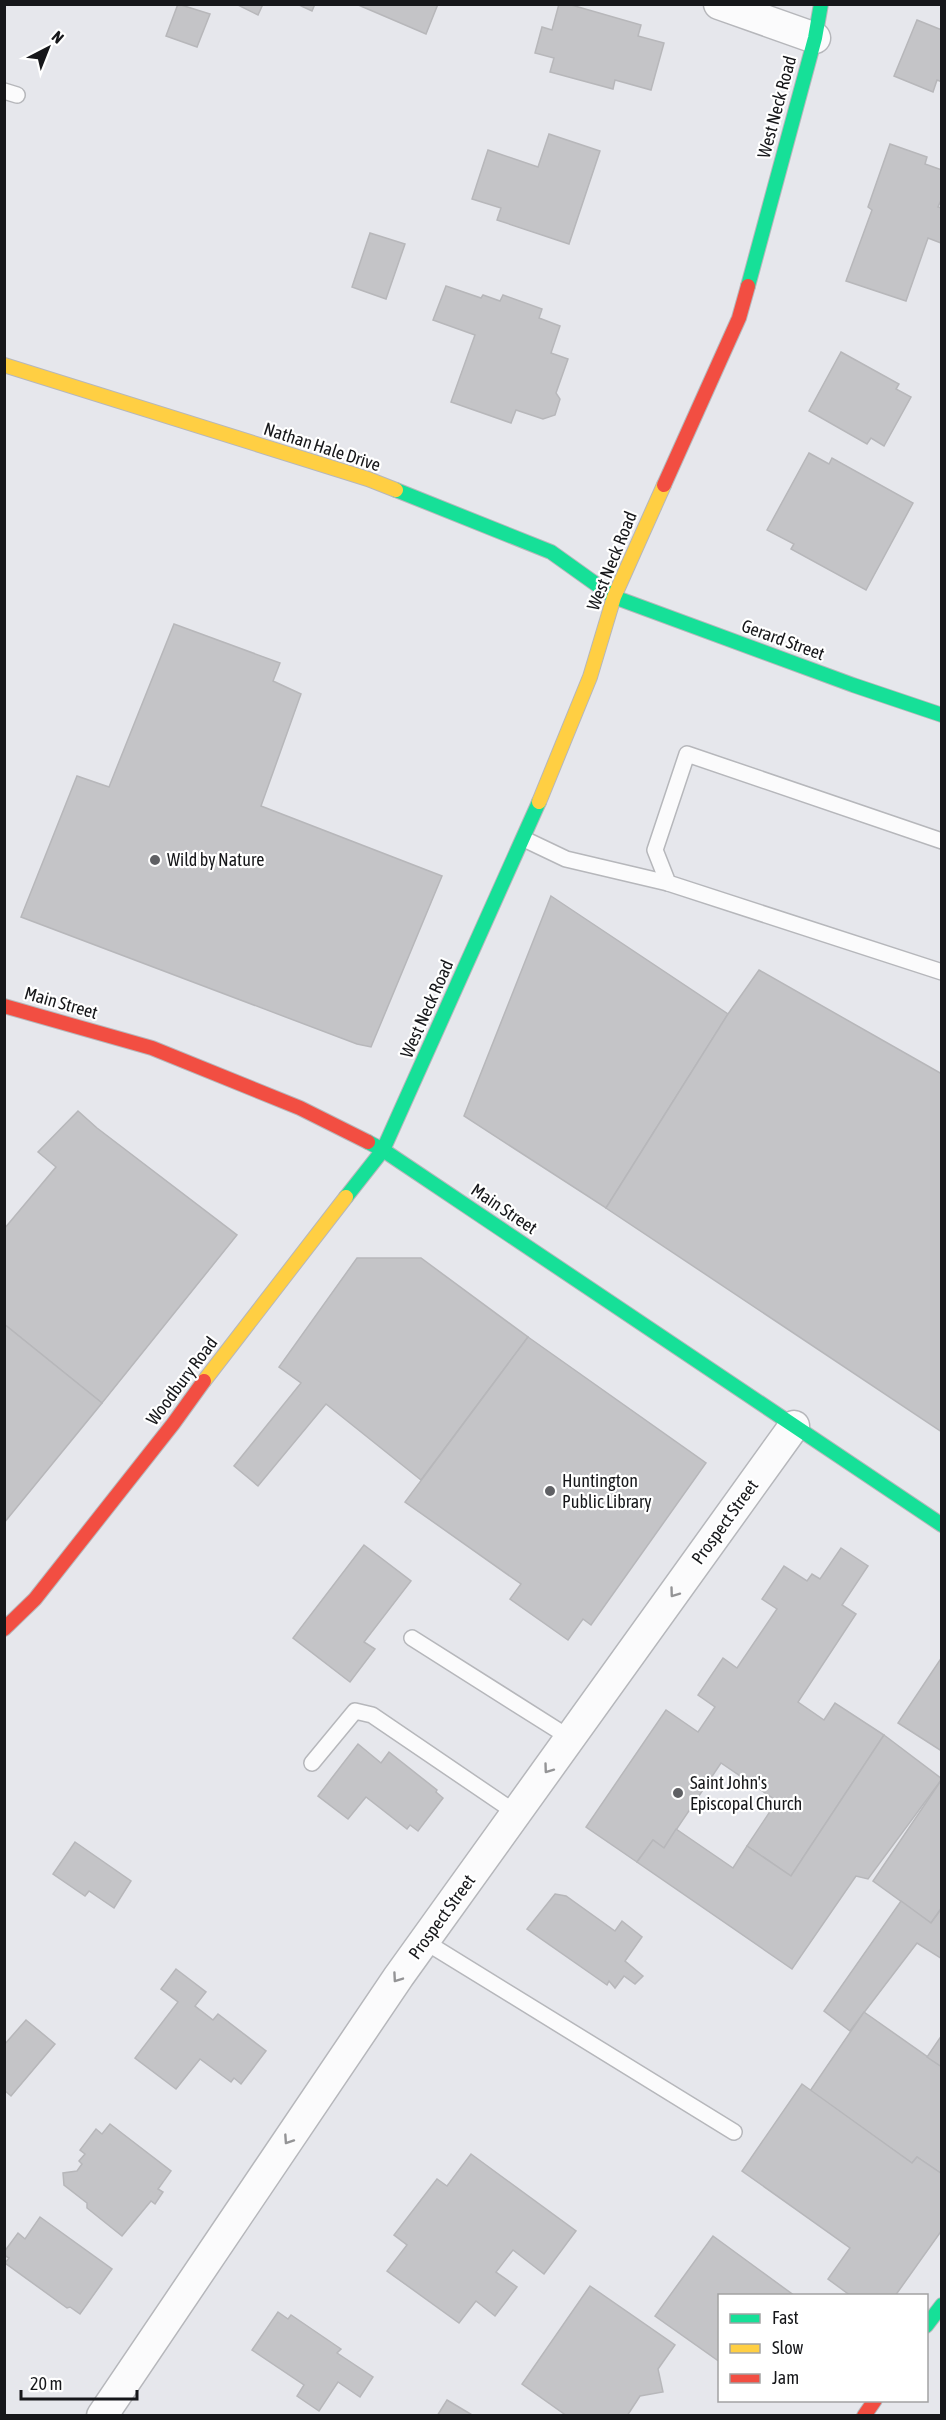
<svg xmlns="http://www.w3.org/2000/svg" width="946" height="2420" viewBox="0 0 946 2420" font-family="'Asap Condensed',sans-serif">
	<style>
		.building { fill: #c4c4c7; stroke: #b7b7ba; stroke-width: 1.5 }
		.lines { fill: none; stroke-linecap: round; stroke-linejoin: round }
		.lane-casing { stroke: #b6b7bb; stroke-width: 18 }
		.street-casing { stroke: #b6b7bb; stroke-width: 33 }
		.fast-casing { stroke: #b6b7bb; stroke-width: 16 }
		.slow-casing { stroke: #b6b7bb; stroke-width: 16 }
		.jam-casing { stroke: #b6b7bb; stroke-width: 16 }
		.lane { stroke: #fbfbfc; stroke-width: 15 }
		.street { stroke: #fbfbfc; stroke-width: 30 }
		.fast { stroke: #16e098; stroke-width: 14 }
		.slow { stroke: #ffcf43; stroke-width: 14 }
		.jam { stroke: #f24e42; stroke-width: 14 }
		.oneway { stroke: #949496 }
		.poi-dot { fill: #5f6064; stroke: #fff; stroke-width: 2 }
		.labels { text-anchor: middle; stroke-width: 4.5; stroke-linejoin: round; paint-order: stroke }
		.street-label { font-size: 18px; fill: #16171a; stroke: #fff }
		.poi-label { font-size: 18px; fill: #16171a; stroke: #fff; text-anchor: start }
	</style>
	<rect width="100%" height="100%" fill="#e6e7ec"/>
	<g class="building">
		<polygon points="178,4 210,14 197,47 166,36"/>
		<polygon points="236,4 263,4 258,15"/>
		<polygon points="297,4 315,4 312,11"/>
		<polygon points="356,4 438,4 426,34"/>
		<polygon points="559,4 568,4 641,25 638,36 664,43 651,90 615,80 613,89 550,72 554,58 535,53 542,27 552,30"/>
		<polygon points="917,20 942,30 942,82 937,80 933,92 894,76"/>
		<polygon points="549,134 600,151 569,244 497,220 501,208 472,199 488,150 538,167"/>
		<polygon points="890,144 927,157 925,164 942,170 942,198 938,207 942,208 942,241 941,243 928,238 906,301 846,281 872,210 868,207"/>
		<polygon points="370,233 405,244 386,299 352,287"/>
		<polygon points="446,286 481,298 483,295 500,301 503,295 542,309 539,318 560,326 551,353 568,359 556,393 560,399 555,415 543,419 516,410 511,423 451,402 475,335 433,320"/>
		<polygon points="841,352 899,384 896,389 911,397 884,446 871,438 867,444 809,411"/>
		<polygon points="809,453 829,464 832,458 913,503 866,590 791,549 794,544 767,530"/>
		<polygon points="174,624 280,663 273,681 301,694 261,806 442,876 371,1047 357,1044 21,917 77,776 109,787"/>
		<polygon points="551,896 728,1014 606,1208 464,1116"/>
		<polygon points="759,970 942,1074 942,1432 606,1208 728,1014"/>
		<polygon points="78,1111 97,1128 237,1235 102,1403 4,1324 4,1229 56,1167 38,1152"/>
		<polygon points="357,1258 421,1258 528,1337 421,1480 326,1404 258,1486 234,1466 301,1383 279,1367"/>
		<polygon points="4,1324 102,1403 4,1523"/>
		<polygon points="528,1337 706,1463 591,1625 583,1619 568,1640 510,1599 521,1584 405,1502"/>
		<polygon points="364,1545 411,1581 364,1642 375,1649 350,1682 293,1638"/>
		<polygon points="841,1548 868,1566 842,1605 856,1614 798,1702 824,1720 835,1703 884,1735 791,1876 747,1846 777,1801 721,1763 664,1848 653,1840 637,1862 586,1827 666,1710 698,1732 715,1707 698,1695 723,1658 737,1668 777,1609 762,1599 784,1566 807,1581 812,1574 820,1579"/>
		<polygon points="942,1657 942,1750 940,1750 898,1723"/>
		<polygon points="884,1735 942,1779 868,1879 856,1876 792,1969 637,1862 653,1840 664,1848 676,1829 733,1868 747,1846 791,1876"/>
		<polygon points="358,1744 381,1763 389,1752 437,1790 436,1792 443,1798 418,1831 410,1825 407,1829 366,1797 348,1819 318,1796"/>
		<polygon points="942,1779 942,1907 931,1923 873,1881"/>
		<polygon points="75,1842 131,1881 114,1908 89,1891 85,1896 53,1874"/>
		<polygon points="555,1894 566,1896 615,1931 622,1921 642,1937 625,1961 643,1976 635,1984 624,1976 615,1988 609,1981 607,1985 527,1929"/>
		<polygon points="901,1901 931,1923 942,1908 942,1959 917,1943 850,2031 824,2011"/>
		<polygon points="176,1969 206,1992 195,2006 213,2020 218,2014 266,2051 241,2084 234,2078 231,2082 200,2059 176,2089 135,2058 178,2002 161,1989"/>
		<polygon points="864,2012 942,2067 942,2174 917,2157 912,2163 810,2091"/>
		<polygon points="26,2020 55,2044 11,2096 4,2090 4,2045"/>
		<polygon points="942,2035 942,2067 927,2057"/>
		<polygon points="802,2084 912,2163 917,2157 942,2174 942,2230 895,2296 851,2296 828,2279 850,2248 742,2171"/>
		<polygon points="110,2124 171,2171 158,2189 163,2192 155,2204 151,2201 122,2236 87,2208 87,2203 64,2185 63,2173 77,2171 82,2164 79,2161 85,2154 80,2150 96,2129 102,2134"/>
		<polygon points="471,2154 576,2231 544,2274 513,2250 496,2272 517,2287 495,2316 476,2301 459,2323 387,2271 407,2245 394,2235 437,2179 447,2186"/>
		<polygon points="40,2217 112,2269 80,2314 70,2307 67,2308 5,2263 9,2258 4,2255 4,2252 18,2233 25,2239"/>
		<polygon points="713,2236 795,2296 720,2296 720,2362 655,2316"/>
		<polygon points="590,2286 675,2345 658,2369 663,2392 640,2396 627,2416 567,2416 522,2384"/>
		<polygon points="278,2312 288,2319 291,2315 341,2349 337,2353 373,2377 360,2397 338,2382 319,2411 297,2396 304,2385 252,2350"/>
		<polygon points="447,2400 474,2416 437,2416"/>
	</g>
	<g class="lines">
		<defs>
			<g id="lane">
				<polyline points="4,91 17,95"/>
				<polyline points="524,839 566,859 668,883"/>
				<polyline points="942,841 687,754 655,850 668,883 942,972"/>
				<polyline points="412,1638 570,1738"/>
				<polyline points="312,1763 355,1711 372,1715 516,1813"/>
				<polyline points="424,1941 734,2132"/>
			</g>
			<g id="street">
				<polyline points="719,4 815,38"/>
				<polyline points="102,2416 399,1976 794,1426"/>
			</g>
			<g id="fast">
				<polyline points="748,286 815,38 821,4"/>
				<polyline points="396,490 551,552 614,597 853,685 942,715"/>
				<polyline points="368,1142 383,1150 942,1525"/>
				<polyline points="346,1197 383,1150 539,802"/>
				<polyline points="926,2326 942,2305"/>
			</g>
			<g id="slow">
				<polyline points="4,365 368,479 396,490"/>
				<polyline points="539,802 590,677 614,597 664,485"/>
				<polyline points="204,1381 346,1197"/>
			</g>
			<g id="jam">
				<polyline points="664,485 739,318 748,286"/>
				<polyline points="4,1006 152,1048 300,1108 368,1142"/>
				<polyline points="4,1629 35,1599 173,1424 204,1381"/>
				<polyline points="864,2416 875,2400"/>
			</g>
		</defs>
		<use href="#lane" class="lane-casing"/>
		<use href="#street" class="street-casing"/>
		<use href="#fast" class="fast-casing"/>
		<use href="#slow" class="slow-casing"/>
		<use href="#jam" class="jam-casing"/>
		<use href="#lane" class="lane"/>
		<use href="#street" class="street"/>
		<use href="#fast" class="fast"/>
		<use href="#slow" class="slow"/>
		<use href="#jam" class="jam"/>
	</g>
	<defs><path id="oneway-chevron" d="M-2-3.5L2.5 0L-2 3.5" fill="none" stroke-width="1.6" stroke-linecap="round" stroke-linejoin="round" transform="scale(1.5)"/></defs>
	<g class="oneway">
		<use href="#oneway-chevron" transform="translate(674 1593) rotate(126)"/>
		<use href="#oneway-chevron" transform="translate(548 1769) rotate(126)"/>
		<use href="#oneway-chevron" transform="translate(397 1978) rotate(125)"/>
		<use href="#oneway-chevron" transform="translate(288 2140) rotate(124)"/>
	</g>
	<g class="poi-dot">
		<circle cx="155" cy="860" r="6"/>
		<circle cx="550" cy="1491" r="6"/>
		<circle cx="678" cy="1793" r="6"/>
	</g>
	<g class="labels">
		<g class="street-label">
			<text transform="translate(777 107) rotate(-75)" y="6">West Neck Road</text>
			<text transform="translate(322 447) rotate(18)" y="6">Nathan Hale Drive</text>
			<text transform="translate(612 561) rotate(-68)" y="6">West Neck Road</text>
			<text transform="translate(783 640) rotate(20)" y="6">Gerard Street</text>
			<text transform="translate(61 1003) rotate(16)" y="6">Main Street</text>
			<text transform="translate(427 1009) rotate(-66)" y="6">West Neck Road</text>
			<text transform="translate(504 1209) rotate(34)" y="6">Main Street</text>
			<text transform="translate(182 1381) rotate(-53)" y="6">Woodbury Road</text>
			<text transform="translate(725 1522) rotate(-54)" y="6">Prospect Street</text>
			<text transform="translate(442 1917) rotate(-54)" y="6">Prospect Street</text>
		</g>
		<g class="poi-label">
			<text x="167" y="866">Wild by Nature</text>
			<text x="562" y="1487">Huntington<tspan x="562" dy="21">Public Library</tspan></text>
			<text x="690" y="1789">Saint John's<tspan x="690" dy="21">Episcopal Church</tspan></text>
		</g>
	</g>
	<rect width="946" height="2420" fill="none" stroke="#16171a" stroke-width="12"/>
	<rect x="718" y="2294" width="210" height="108" fill="#ffffff" stroke="#a2a2a3" stroke-width="1.5"/>
	<rect x="730" y="2314" width="30" height="9" fill="#16e098" stroke="#a2a2a3" stroke-width="1.5"/>
	<text x="772" y="2324" font-size="18" fill="#16171a">Fast</text>
	<rect x="730" y="2344" width="30" height="9" fill="#ffcf43" stroke="#a2a2a3" stroke-width="1.5"/>
	<text x="772" y="2354" font-size="18" fill="#16171a">Slow</text>
	<rect x="730" y="2374" width="30" height="9" fill="#f24e42" stroke="#a2a2a3" stroke-width="1.5"/>
	<text x="772" y="2384" font-size="18" fill="#16171a">Jam</text>
	<g transform="translate(48 48) rotate(42)" stroke="#ffffff" stroke-width="4.5" paint-order="stroke">
	<path d="M0-4.5L10 22L0 15L-10 22Z" fill="#16171a"/>
	<text y="-9" font-size="16" font-weight="bold" text-anchor="middle" fill="#16171a">N</text>
	</g>
	<path d="M21 2390v9h116v-9" fill="none" stroke="#16171a" stroke-width="3"/>
	<text x="30" y="2390" font-size="18" fill="#16171a" stroke="#ffffff" stroke-width="4.5" paint-order="stroke">20 m</text>
</svg>
